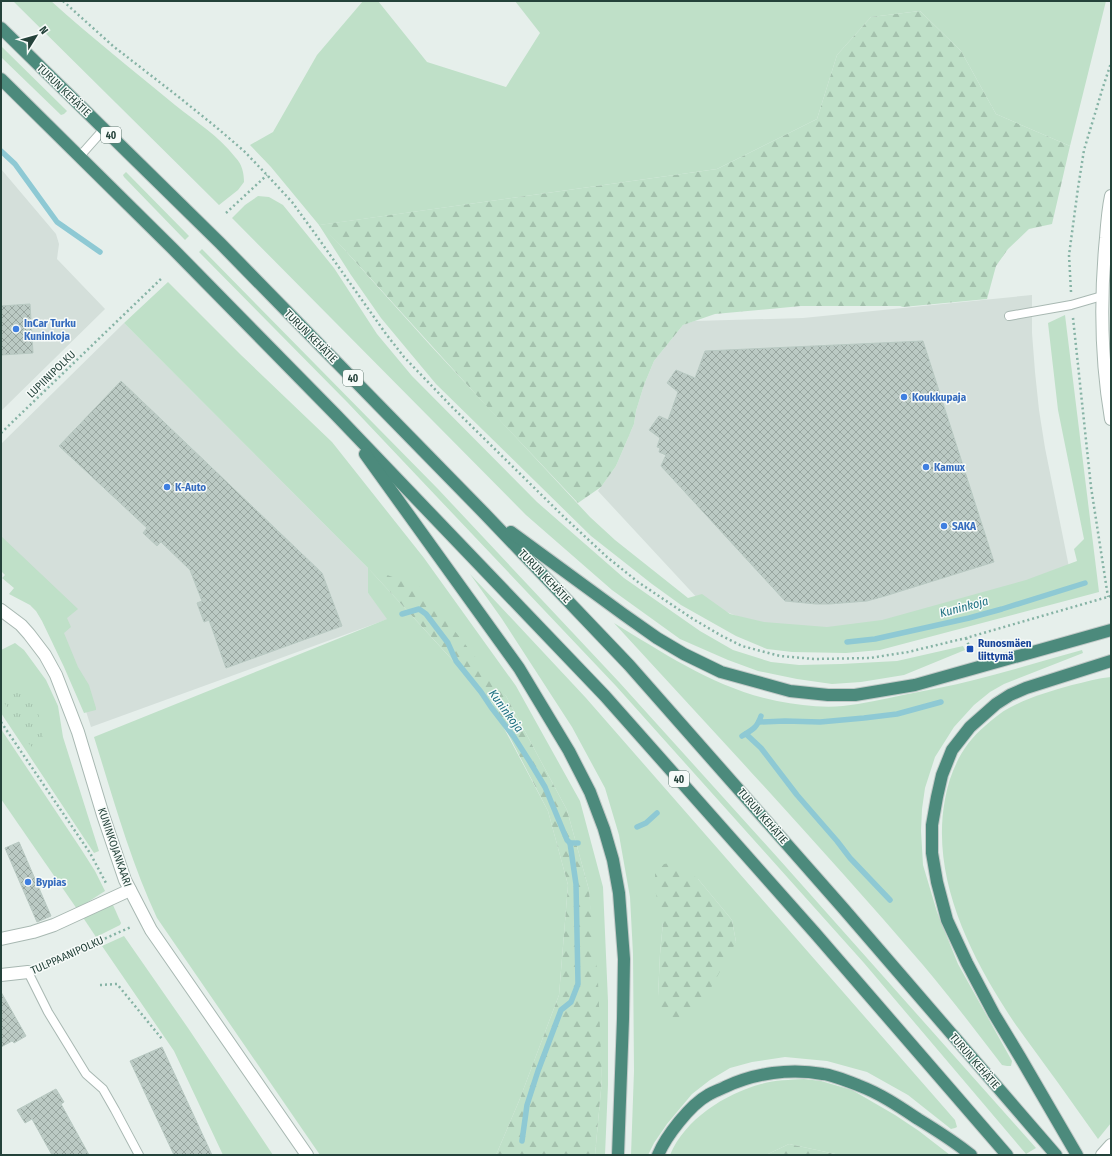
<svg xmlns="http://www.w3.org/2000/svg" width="1112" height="1156" viewBox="0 0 1112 1156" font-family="'Fira Sans Condensed',sans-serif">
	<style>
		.built { fill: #d4dfda }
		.green { fill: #bfe0c8; fill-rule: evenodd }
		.forest { fill: url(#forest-firs) }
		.park { fill: url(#park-tufts) }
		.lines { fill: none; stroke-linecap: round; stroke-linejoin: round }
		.stream { stroke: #8ec9d4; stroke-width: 5.5 }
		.building { fill: url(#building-cross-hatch); stroke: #b8c9c2 }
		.service-casing { stroke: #a8b8b2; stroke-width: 10 }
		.minor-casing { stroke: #a8b8b2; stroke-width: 14 }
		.tertiary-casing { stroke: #a8b8b2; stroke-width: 14 }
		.trunk-casing { stroke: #c2cac8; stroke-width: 14 }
		.path { stroke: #86b3a5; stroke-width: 2.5; stroke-dasharray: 2 3; stroke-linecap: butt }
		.service { stroke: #fff; stroke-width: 8 }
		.minor { stroke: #fff; stroke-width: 12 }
		.tertiary { stroke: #fff; stroke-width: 12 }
		.trunk { stroke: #4c8a7c; stroke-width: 12 }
		.shop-dot { fill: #3f7fe0; stroke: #f7fbf9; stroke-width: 1.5 }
		.transit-dot { fill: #1a4fb4; stroke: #f7fbf9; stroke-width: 1.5 }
		.labels { text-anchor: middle; stroke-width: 3; stroke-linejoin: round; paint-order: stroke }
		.shield { fill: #f7fbf9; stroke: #637a73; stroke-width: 1 }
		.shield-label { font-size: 10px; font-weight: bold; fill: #24423a }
		.street-label { font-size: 11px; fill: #24423a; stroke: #f7fbf9 }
		.shop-label { font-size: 11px; font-weight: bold; fill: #366cbe; stroke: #f7fbf9; text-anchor: start }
		.transit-label { font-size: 11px; font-weight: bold; fill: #164399; stroke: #f7fbf9; text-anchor: start }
		.water-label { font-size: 12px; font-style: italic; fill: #1c6f80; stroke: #f7fbf9 }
	</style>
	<defs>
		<pattern id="forest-firs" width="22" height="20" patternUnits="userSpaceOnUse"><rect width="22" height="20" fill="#bfe0c8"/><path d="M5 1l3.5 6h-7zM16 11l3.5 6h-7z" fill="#a4c1ad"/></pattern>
		<pattern id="park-tufts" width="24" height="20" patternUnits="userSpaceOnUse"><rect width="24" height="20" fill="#bfe0c8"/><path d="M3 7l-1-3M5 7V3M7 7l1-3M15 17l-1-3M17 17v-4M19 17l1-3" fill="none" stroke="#a4c1ad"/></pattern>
		<pattern id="building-cross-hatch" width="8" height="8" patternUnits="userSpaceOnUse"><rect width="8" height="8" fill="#bbcac4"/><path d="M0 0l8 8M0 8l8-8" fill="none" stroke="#98a6a0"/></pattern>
	</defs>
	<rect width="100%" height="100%" fill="#e6efeb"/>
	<g class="built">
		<polygon points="1,169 56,234 59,244 57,259 105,309 1,411"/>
		<polygon points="1032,295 1032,333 1035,372 1039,410 1045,448 1069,567 913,617 859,629 778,626 739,617 700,601 598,491 616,466 634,424 636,411 644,385 654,361 683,325 694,321 803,318"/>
		<polygon points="124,323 368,568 368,593 388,619 91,727 52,604 1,545 1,444"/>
	</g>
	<g class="green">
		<path d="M13 1H51C91 37 134 71 175 105 196 122 219 136 235 157 242 164 244 173 244 182L238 190 219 205Z"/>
		<polygon points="363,1 378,1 427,62 506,87 540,33 515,1 1106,1 1070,146 996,114 961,51 920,11 871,17 837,55 817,119 717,169 320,225 343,248 430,345 590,517 615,540 688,598 702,594 730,614 764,622 827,627 882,620 1026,580 1077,561 1074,549 1084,539 1058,410 1048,323 1065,315 1099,592 880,650 846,653 792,652 767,649 736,636 681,605 652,584 591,536 436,384 381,318 351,275 319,225 271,167 250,145 273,132 317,55"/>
		<polygon points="1,46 67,111 64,114 61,115 1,57"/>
		<polygon points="126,172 189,236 185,240 124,177 123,175"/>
		<polygon points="258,196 269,197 283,205 334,268 377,334 412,376 537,502 624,578 700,631 733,650 771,662 799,665 841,664 897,661 963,646 965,650 904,675 861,682 832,684 797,679 758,671 728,660 680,639 612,590 526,515 232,218 245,205"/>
		<polygon points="202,249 438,489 619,682 778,858 1036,1148 1026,1154 864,963 616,686 348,403 199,252"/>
		<path d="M168 282 241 355 332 442 424 558 516 686 580 801 603 887 608 1001V1085L605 1155H595L602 1079 589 890 567 810 506 696 369 569 489 700 548 811 568 885 559 995 519 1101 496 1155H320L157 918C130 860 113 798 94 737L387 619 368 593V568L124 323Z"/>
		<polygon points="1,536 78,609 67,618 71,627 64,633 78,667 89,685 96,708 96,710 84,713 64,667 42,621 36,611 30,605 9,594 14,588 2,578 5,575 1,571"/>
		<path d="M470 574 586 698 955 1120 957 1127 955 1128 951 1129 908 1095 867 1072 827 1061 785 1057 752 1062 730 1068 710 1080 692 1094 667 1124 654 1143 648 1155H631L634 1071 633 954 630 897 619 835 605 788 572 727 502 619ZM698 879 732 920 736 942 658 996 660 954 663 922Z"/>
		<path d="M614 623C665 654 717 689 777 701 799 705 821 708 843 706 863 704 883 699 903 695 927 690 951 686 974 680 1010 671 1046 660 1082 650L1083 653 1004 684 990 692 974 705 954 727 935 757 925 788 922 809 921 831 923 865 937 912 958 964 1012 1061 1011 1066H1007L1002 1065C976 1031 950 997 923 965 823 849 718 736 614 623Z"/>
		<polygon points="15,643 24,650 46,680 58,706 63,737 99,851 94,853 1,713 1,650"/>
		<path d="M1111 677V1123L1098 1139C1080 1114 1063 1089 1045 1065 1032 1047 1018 1029 1006 1010 967 949 931 874 945 799 950 771 963 744 985 726 993 719 1001 712 1009 708 1029 697 1051 691 1072 685 1085 682 1098 678 1111 677Z"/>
		<polygon points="1,729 81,849 95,871 105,891 77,909 1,799"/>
		<polygon points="113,905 121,923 120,925 96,937 82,916"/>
		<polygon points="124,936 188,1028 273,1155 223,1155 174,1051 102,946"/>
		<path d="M804 1079 821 1081 852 1090 895 1115 919 1131 950 1155H840L789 1144 768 1154 767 1155H670C685 1119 725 1094 761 1084 774 1080 790 1080 804 1079Z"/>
	</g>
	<g class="forest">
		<polygon points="920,11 961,51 996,114 1070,146 1052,224 1029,229 1008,249 996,266 987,299 903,307 900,306 801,306 715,314 683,325 654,361 644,385 636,411 634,424 616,466 601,487 578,503 490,410 343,248 319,225 717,169 817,119 837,55 871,17"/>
		<polygon points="368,568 420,587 506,696 567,810 589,890 598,981 602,1079 595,1155 496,1155 519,1101 559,995 568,885 548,811 492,703"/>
		<polygon points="675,862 698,879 732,920 736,942 706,997 685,1016 672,1018 660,1011 658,996 660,954 663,922 655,890 655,874 664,864"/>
		<polygon points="789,1144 840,1155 767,1155 768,1154"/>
	</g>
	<path class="park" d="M22 684C36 691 43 732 44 747L39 749 33 748 29 744 2 699 7 692Z"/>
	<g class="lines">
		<g class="stream">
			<polyline points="1,151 15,164 57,222 100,252"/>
			<polyline points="402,614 419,609 426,614 448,643 456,661 481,692 491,707 514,737 530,762 545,787 567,840 570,843 578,843"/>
			<polyline points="847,642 875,639 969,618 1002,609 1085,583"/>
			<polyline points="759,722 785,721 820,722 864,718 897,714 941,702"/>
			<polyline points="746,734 761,748 797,795 837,841 850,858 890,900"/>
			<path d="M742 736C752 730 757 728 761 716"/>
			<polyline points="637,827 646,823 657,813"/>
			<polyline points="522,1141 527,1105 538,1071 561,1010 571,1002 578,984 576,884 570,843"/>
		</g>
	</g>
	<g class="building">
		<polygon points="30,304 33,353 1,355 1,306"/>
		<polygon points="923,341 994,562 885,596 867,601 829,604 816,604 785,601 661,466 666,455 659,452 660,448 657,447 660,438 649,430 659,416 668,420 678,392 667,383 676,370 695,378 705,351"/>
		<polygon points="121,381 322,573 342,626 226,668 209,620 204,622 197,603 202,601 190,570 161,542 157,546 143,533 147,528 59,446"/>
		<polygon points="19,842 51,916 37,922 5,848"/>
		<polygon points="1,992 26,1036 14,1043 12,1041 1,1047"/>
		<polygon points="162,1047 212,1155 174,1155 130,1061"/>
		<polygon points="56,1089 64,1102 61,1104 89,1155 52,1155 32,1119 25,1123 17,1110"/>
	</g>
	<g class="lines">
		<defs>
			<g id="service">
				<polyline points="80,156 104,129"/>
				<polyline points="1009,316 1071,305 1102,296"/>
				<polyline points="28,972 48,1012 86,1074 103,1089 115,1110 139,1155"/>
			</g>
			<g id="minor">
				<polyline points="1,939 33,932 54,925 130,890"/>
				<polyline points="1,975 28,972"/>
			</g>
			<g id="tertiary">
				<path d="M1111 196C1108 210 1107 224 1106 238 1100 299 1101 360 1111 419"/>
				<polyline points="1,610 21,625 29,634 45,655 56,675 78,732 103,815 125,880 151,930 307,1155"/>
				<polyline points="1102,1155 1111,1145"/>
			</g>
			<g id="trunk">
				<polyline points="1,28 220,243 485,514 629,665 843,908 1056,1155"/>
				<polyline points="1,79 173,249 337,416 605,696 815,933 1007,1155"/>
				<polyline points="365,454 519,668 569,751 590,792 604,829 613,860 619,893 624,959 623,1019 618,1155"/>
				<polyline points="511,532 623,614 657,638 684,654 721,672 790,691 828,695 855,695 915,685 1111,630"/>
				<path d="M658 1155C666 1136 690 1105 708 1095 713 1092 719 1090 725 1087 755 1073 790 1068 823 1074 833 1075 850 1082 860 1086 881 1094 900 1107 918 1119 936 1130 955 1142 971 1155"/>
				<polyline points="1077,1155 1020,1057 994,1014 967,963 947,920 937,882 932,853 932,825 937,797 942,775 952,750 970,727 996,704 1010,695 1026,688 1111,661"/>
			</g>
		</defs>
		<use href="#service" class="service-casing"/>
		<use href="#minor" class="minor-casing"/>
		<use href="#tertiary" class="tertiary-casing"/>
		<use href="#trunk" class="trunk-casing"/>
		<g class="path">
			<polyline points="63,1 113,46 180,98 216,127 244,151 267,175 292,202 316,235 386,334 404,357 452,407 564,517 607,557 638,582 693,619 722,636 742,646 780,656 814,659 870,658 908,652 966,638 1111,596"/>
			<polyline points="226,213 267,175"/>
			<polyline points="1071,292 1069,255 1078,188 1084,150 1103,87 1111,63"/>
			<polyline points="1073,318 1091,487 1108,597"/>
			<polyline points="1,433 163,277"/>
			<polyline points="1,637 2,637"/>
			<polyline points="966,638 970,649"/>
			<polyline points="1,722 90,853 107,885"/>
			<polyline points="41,967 131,927"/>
			<polyline points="100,985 117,984 162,1039"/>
		</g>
		<use href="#service" class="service"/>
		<use href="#minor" class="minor"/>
		<use href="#tertiary" class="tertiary"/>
		<use href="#trunk" class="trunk"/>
	</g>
	<g class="shop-dot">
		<circle cx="16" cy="329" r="4"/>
		<circle cx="904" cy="397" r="4"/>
		<circle cx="926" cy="467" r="4"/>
		<circle cx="167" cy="487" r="4"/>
		<circle cx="944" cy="526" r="4"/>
		<circle cx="28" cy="882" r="4"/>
	</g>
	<rect class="transit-dot" x="966" y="645" width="8" height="8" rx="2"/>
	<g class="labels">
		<g class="shield">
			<rect x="101" y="127" width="20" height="16" rx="3"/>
			<rect x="343" y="370" width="20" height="16" rx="3"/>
			<rect x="669" y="771" width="20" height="16" rx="3"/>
		</g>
		<g class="shield-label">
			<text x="111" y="139">40</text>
			<text x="353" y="382">40</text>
			<text x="679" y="783">40</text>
		</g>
		<g class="street-label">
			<text transform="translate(64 90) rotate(44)" y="4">TURUN KEHÄTIE</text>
			<text transform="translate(311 336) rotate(45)" y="4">TURUN KEHÄTIE</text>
			<text transform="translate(51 374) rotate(-44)" y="4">LUPIINIPOLKU</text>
			<text transform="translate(545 576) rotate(46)" y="4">TURUN KEHÄTIE</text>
			<text transform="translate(763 816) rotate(49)" y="4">TURUN KEHÄTIE</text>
			<text transform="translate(115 847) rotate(71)" y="4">KUNINKOJANKAARI</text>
			<text transform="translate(67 955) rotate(-24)" y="4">TULPPAANIPOLKU</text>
			<text transform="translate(975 1061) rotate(49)" y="4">TURUN KEHÄTIE</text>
		</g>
		<g class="shop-label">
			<text x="24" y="327">InCar Turku<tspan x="24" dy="13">Kuninkoja</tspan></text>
			<text x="912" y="401">Koukkupaja</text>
			<text x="934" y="471">Kamux</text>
			<text x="175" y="491">K-Auto</text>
			<text x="952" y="530">SAKA</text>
			<text x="36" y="886">Bypias</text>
		</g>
		<g class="transit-label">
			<text x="978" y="647">Runosmäen<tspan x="978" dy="13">liittymä</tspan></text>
		</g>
		<g class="water-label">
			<text transform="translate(964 607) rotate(-15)" y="4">Kuninkoja</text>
			<text transform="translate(506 711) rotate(54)" y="4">Kuninkoja</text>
		</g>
	</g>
	<rect width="1112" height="1156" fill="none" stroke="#24423a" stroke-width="4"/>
	<g transform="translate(36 36) rotate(53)" stroke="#f7fbf9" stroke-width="3" paint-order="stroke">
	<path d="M0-3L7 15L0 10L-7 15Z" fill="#24423a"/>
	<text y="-6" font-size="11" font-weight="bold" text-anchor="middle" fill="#24423a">N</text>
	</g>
</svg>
